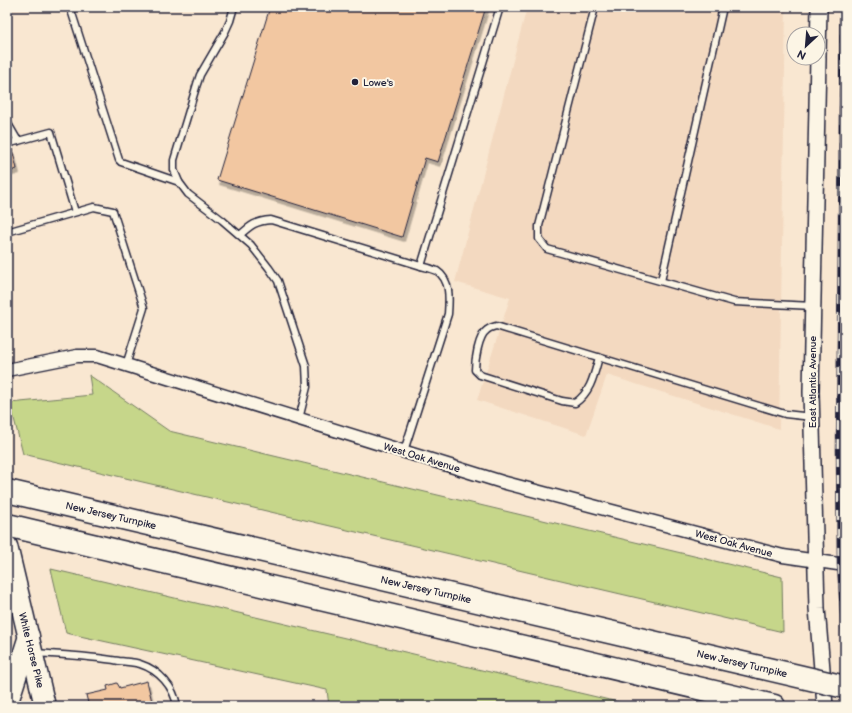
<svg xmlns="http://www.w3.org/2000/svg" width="852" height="713" viewBox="0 0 852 713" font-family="'Balsamiq Sans',sans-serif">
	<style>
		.built { fill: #f3d9c0 }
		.green { fill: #c6d68a; stroke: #747c62 }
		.building { fill: #f2c7a1; stroke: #22223b; filter: url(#shadow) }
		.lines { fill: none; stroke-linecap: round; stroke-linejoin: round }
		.service-casing { stroke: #22223b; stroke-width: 9 }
		.minor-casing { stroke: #22223b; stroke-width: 15 }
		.tertiary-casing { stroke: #22223b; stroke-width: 18 }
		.trunk-casing { stroke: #22223b; stroke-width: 23 }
		.motorway-casing { stroke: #22223b; stroke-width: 25 }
		.service { stroke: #fcf5e5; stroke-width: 6 }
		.minor { stroke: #fcf5e5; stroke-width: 12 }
		.tertiary { stroke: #fcf5e5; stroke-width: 15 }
		.trunk { stroke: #fcf5e5; stroke-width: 20 }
		.motorway { stroke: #fcf5e5; stroke-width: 22 }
		.rail-casing { stroke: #22223b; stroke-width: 4.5 }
		.rail { stroke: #fcf5e5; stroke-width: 3; stroke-dasharray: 9; stroke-linecap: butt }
		.motorway-bridge-casing { stroke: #22223b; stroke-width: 25; stroke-linecap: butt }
		.motorway-bridge { stroke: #fcf5e5; stroke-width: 22 }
		.poi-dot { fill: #22223b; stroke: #fcf5e5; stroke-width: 1.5 }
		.labels { text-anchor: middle; stroke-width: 4; stroke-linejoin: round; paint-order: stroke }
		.poi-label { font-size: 10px; fill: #22223b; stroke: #fcf5e5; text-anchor: start }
		.street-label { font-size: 10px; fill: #22223b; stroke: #fcf5e5 }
	</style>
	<defs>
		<filter id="shadow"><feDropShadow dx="2.5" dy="4.5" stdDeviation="0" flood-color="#0004"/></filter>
	</defs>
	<rect width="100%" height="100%" fill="#f9e7d1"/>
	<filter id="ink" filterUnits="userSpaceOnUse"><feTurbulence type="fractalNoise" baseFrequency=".025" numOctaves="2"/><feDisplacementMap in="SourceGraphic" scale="8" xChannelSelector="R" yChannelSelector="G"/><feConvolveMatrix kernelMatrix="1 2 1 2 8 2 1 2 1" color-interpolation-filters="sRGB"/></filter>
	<g filter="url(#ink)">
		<polygon class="built" points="527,7 786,7 779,429 607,375 586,435 477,400 510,298 455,282"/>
		<g class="green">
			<polygon points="89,375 169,431 782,577 783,632 23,454 10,403 92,395"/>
			<polygon points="51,569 635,706 329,706 327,690 66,633"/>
		</g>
		<g class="building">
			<polygon points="270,7 486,7 438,162 425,158 402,237 217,180"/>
			<polygon points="12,149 17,169 7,172 7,151"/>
			<polygon points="147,681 153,706 81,706 81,705 88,703 86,695 108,690 107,686 117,683 120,688"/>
		</g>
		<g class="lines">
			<defs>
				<g id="service">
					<polyline points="70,7 119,160 121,162 179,182 188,194 222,220 251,245 269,268 278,281 306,366 307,387 299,419"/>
					<polyline points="595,7 539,226 539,239 547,249 734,302 813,306"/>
					<polyline points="7,122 18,141"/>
					<polyline points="7,144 51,132 75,212"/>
					<polyline points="179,182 174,170 174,160 197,84 200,75 225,32 230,21 234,7"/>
					<polyline points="7,232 94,207 113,211 144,308 126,365"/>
					<path d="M240 235C251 225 256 221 271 220L421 266"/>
					<polyline points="661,281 723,7"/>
					<path d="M599 357C594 375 591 392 575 403L562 401 480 375 475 370C475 361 478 336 487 330 489 328 493 327 496 326L785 414 812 417"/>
					<path d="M404 451 448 314C449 300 451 280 437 271 432 269 426 267 421 266L500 7"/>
					<path d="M35 653C63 655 91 656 119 661 126 662 134 662 140 664 159 670 174 687 177 706"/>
				</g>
				<polyline id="minor" points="7,370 77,356 97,356 502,482 783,556 845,565"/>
				<g id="tertiary">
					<polyline points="818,55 819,7"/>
					<polyline points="818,58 811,392 817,608 825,706"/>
				</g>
				<g id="trunk">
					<polyline points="7,546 45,706"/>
					<polyline points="7,705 29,636"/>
				</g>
				<g id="motorway">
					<polyline points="7,491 759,667"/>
					<polyline points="7,525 774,706"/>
				</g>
			</defs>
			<use href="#service" class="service-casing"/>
			<use href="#minor" class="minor-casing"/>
			<use href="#tertiary" class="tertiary-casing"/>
			<use href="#trunk" class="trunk-casing"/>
			<use href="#motorway" class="motorway-casing"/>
			<use href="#service" class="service"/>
			<use href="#minor" class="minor"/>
			<use href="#tertiary" class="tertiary"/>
			<use href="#trunk" class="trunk"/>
			<use href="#motorway" class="motorway"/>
			<defs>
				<polyline id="rail" points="842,7 838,451 839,565 845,657"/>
			</defs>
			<use href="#rail" class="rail-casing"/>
			<use href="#rail" class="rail"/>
			<defs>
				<polyline id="motorway-bridge" points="759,667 845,687"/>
			</defs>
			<use href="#motorway-bridge" class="motorway-bridge-casing"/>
			<use href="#motorway-bridge" class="motorway-bridge"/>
		</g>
	</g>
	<circle class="poi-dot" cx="355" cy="82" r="4"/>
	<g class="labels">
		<g class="poi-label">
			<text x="363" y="86">Lowe's</text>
		</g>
		<g class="street-label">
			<text transform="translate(812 382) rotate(-90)" y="4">East Atlantic Avenue</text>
			<text transform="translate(422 457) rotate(17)" y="4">West Oak Avenue</text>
			<text transform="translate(111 515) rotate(13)" y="4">New Jersey Turnpike</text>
			<text transform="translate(734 543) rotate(15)" y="4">West Oak Avenue</text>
			<text transform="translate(426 589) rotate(13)" y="4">New Jersey Turnpike</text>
			<text transform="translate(32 650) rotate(76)" y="4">White Horse Pike</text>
			<text transform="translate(742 663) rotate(13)" y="4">New Jersey Turnpike</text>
		</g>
	</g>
	<rect width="852" height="713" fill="none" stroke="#fcf5e5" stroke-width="24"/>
	<rect x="12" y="12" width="828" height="689" fill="none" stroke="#22223b" stroke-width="1.5" filter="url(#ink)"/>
	<g transform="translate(806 46) rotate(206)"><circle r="19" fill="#fcf5e5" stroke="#a5a1a1"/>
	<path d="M0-3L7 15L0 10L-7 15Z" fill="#22223b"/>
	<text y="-6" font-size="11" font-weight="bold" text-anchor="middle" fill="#22223b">N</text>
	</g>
</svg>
